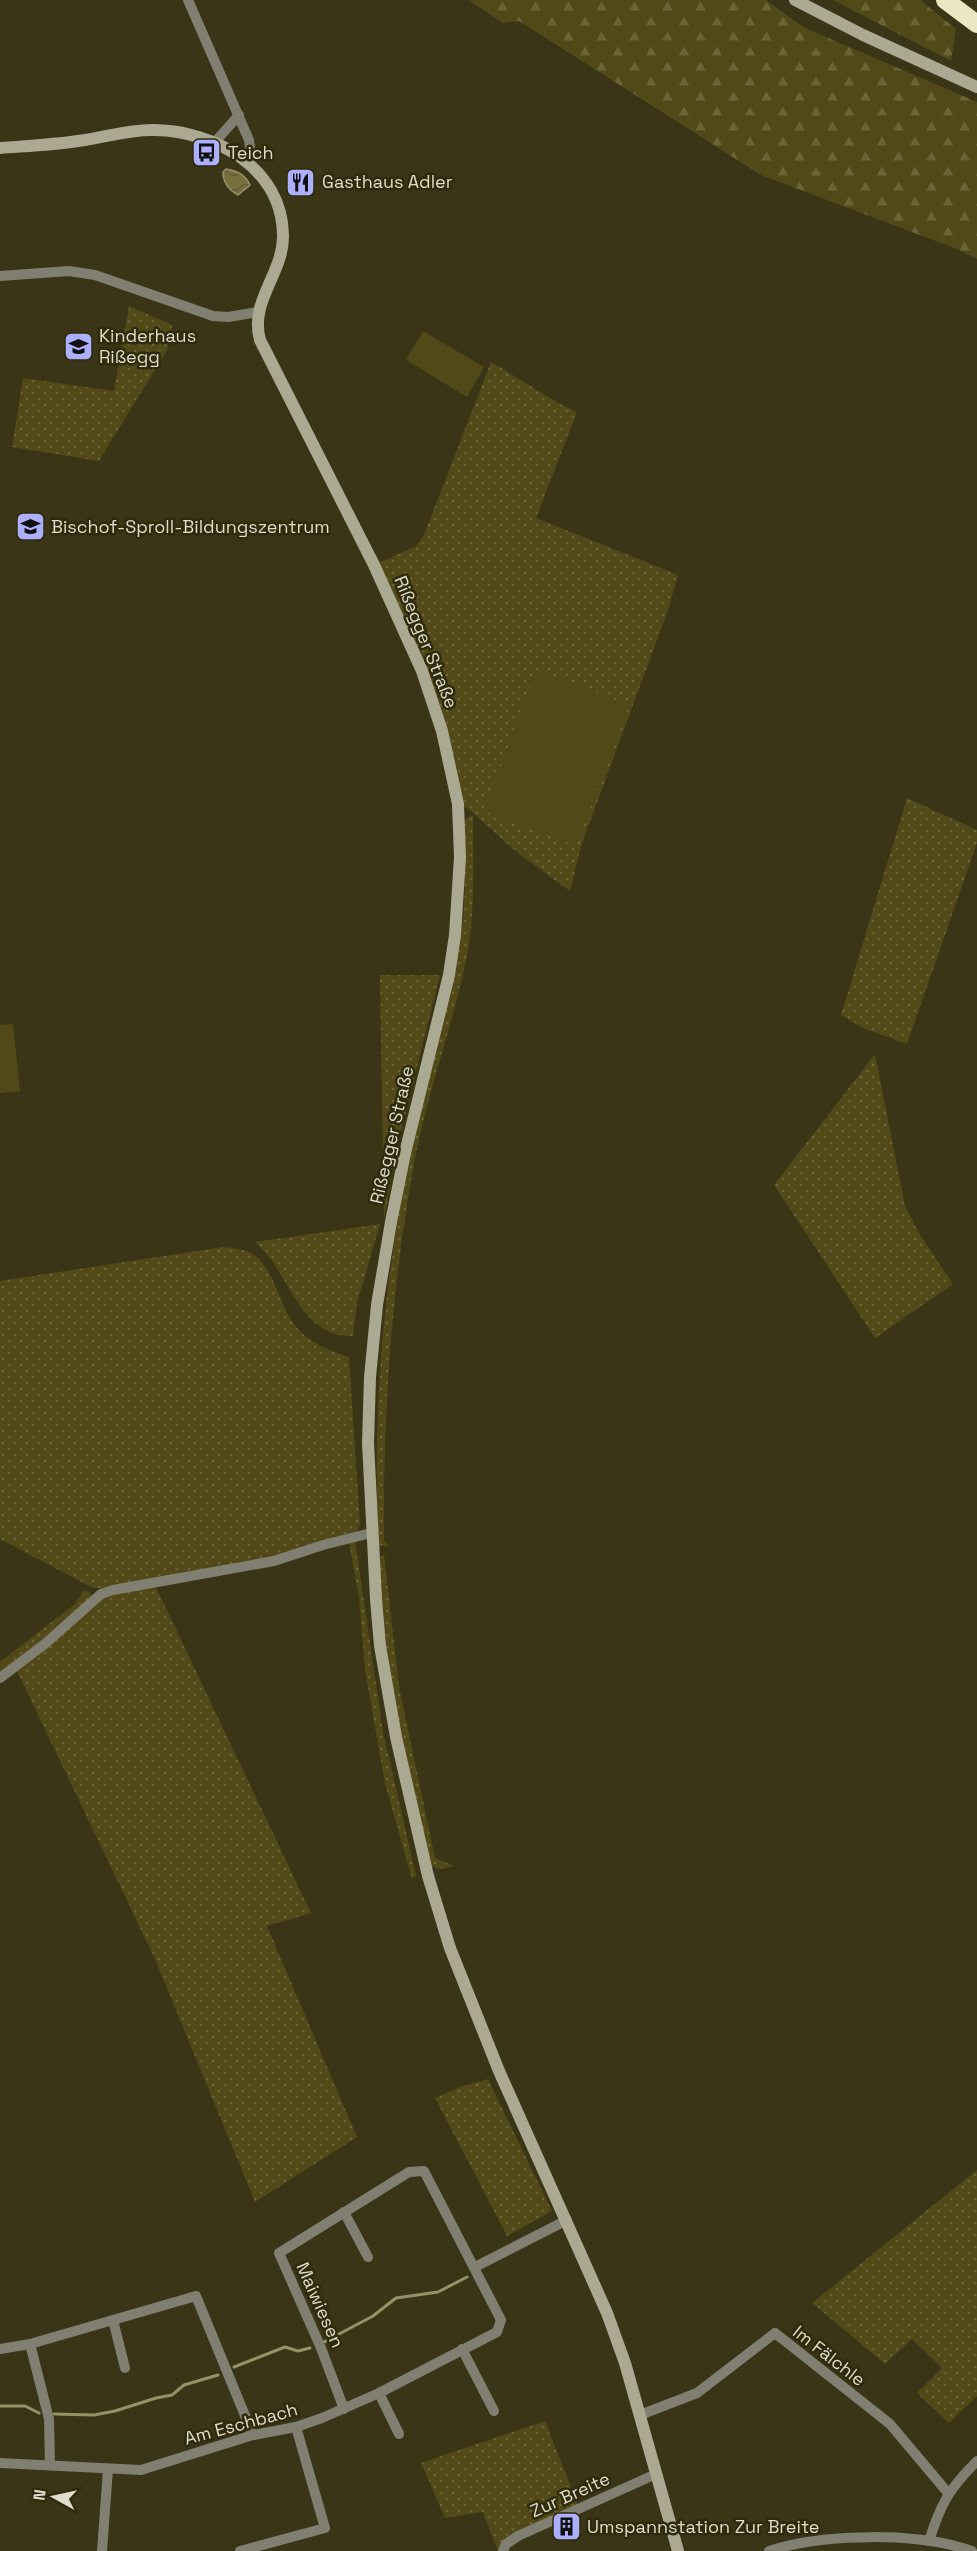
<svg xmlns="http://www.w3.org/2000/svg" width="977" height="2551" viewBox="0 0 977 2551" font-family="'Space Grotesk',sans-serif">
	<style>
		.grass { fill: url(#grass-dots) }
		.forest { fill: url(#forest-firs) }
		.garden { fill: #514a18 }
		.water { fill: url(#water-waves); stroke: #969167; stroke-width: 1.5 }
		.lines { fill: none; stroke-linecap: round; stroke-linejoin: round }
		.stream { stroke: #969167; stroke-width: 3 }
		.street { stroke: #817f71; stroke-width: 10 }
		.secondary { stroke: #aca992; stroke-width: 12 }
		.highway { stroke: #ebe7c3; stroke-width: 18 }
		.labels { text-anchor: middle; stroke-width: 5; stroke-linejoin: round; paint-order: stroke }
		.poi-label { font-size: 18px; fill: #dfddcb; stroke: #2f2b0c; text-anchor: start }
		.street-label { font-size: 18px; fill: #dfddcb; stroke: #2f2b0c }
	</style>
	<defs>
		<pattern id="grass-dots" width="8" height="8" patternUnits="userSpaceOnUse" patternTransform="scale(1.5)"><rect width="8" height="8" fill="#514a18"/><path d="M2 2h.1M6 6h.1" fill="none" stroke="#6a6438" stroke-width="1.8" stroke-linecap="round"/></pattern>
		<pattern id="forest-firs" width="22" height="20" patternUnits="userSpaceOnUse" patternTransform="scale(1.5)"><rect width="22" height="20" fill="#514a18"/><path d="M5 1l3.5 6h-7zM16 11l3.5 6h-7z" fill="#6a6438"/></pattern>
		<pattern id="water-waves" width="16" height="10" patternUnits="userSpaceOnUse" patternTransform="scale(1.5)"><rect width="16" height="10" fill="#77703c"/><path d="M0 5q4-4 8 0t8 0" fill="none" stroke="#605b3c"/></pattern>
	</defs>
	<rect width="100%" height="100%" fill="#393516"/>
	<g class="grass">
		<polygon points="129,306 172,325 167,350 99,461 12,447 23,378 114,391"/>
		<polygon points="491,362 560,404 577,412 536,518 678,575 667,613 582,843 570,891 518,853 467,808 458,804 442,731 374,565 416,546 424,535"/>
		<polygon points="907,798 977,830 977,843 907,1044 863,1028 841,1015"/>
		<path d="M473 816C473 867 476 920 464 970 449 1037 425 1101 413 1169 391 1293 383 1414 384 1540L389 1547 379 1545C371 1412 384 1283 410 1153 425 1082 447 1012 460 941 467 902 465 862 463 823L467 817Z"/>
		<polygon points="380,975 440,975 394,1159 384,1221"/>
		<polygon points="875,1054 905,1206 920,1235 953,1284 875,1338 774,1185"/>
		<path d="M380 1224 357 1303 353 1336C298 1338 290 1271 255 1242Z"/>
		<path d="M223 1247C233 1248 245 1249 254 1255 276 1271 279 1307 297 1328 311 1344 329 1350 349 1357L360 1524 357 1531 270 1558 103 1589 91 1587 0 1539V1281Z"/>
		<polygon points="355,1540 383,1732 416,1876 412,1879 385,1783 365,1670 359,1597 349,1543"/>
		<polygon points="384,1554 399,1687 435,1858 454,1866 440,1869 428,1865 389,1678 378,1560"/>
		<polygon points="155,1585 311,1913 267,1926 357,2137 255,2202 155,1959 16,1669 102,1598"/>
		<polygon points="84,1590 90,1593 93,1597 86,1605 0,1674 0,1662 75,1604"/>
		<polygon points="488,2079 552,2211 507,2236 435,2098 460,2087"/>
		<polygon points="977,2170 977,2396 949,2423 917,2393 942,2368 912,2339 885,2364 812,2303"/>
		<polygon points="545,2421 578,2505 498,2551 483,2512 445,2518 421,2463"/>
	</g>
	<g class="forest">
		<polygon points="469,0 766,0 803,27 977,102 977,259 957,249 761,175 519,21 503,23"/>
		<polygon points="833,0 920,0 956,29 951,61"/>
	</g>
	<g class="garden">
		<polygon points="423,331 484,367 467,397 406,360"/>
		<polygon points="537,670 629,705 576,846 484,811"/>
		<polygon points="13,1024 20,1091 0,1093 0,1025"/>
	</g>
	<path class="water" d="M226 169C237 171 245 174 250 185L238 195C229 190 223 182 223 172Z"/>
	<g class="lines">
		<g class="stream">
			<polyline points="324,2342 373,2316 396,2298 438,2292 467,2277"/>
			<polyline points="234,2367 285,2347 298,2351 310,2348"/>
			<polyline points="0,2406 25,2406 39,2413"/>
			<polyline points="54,2414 94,2415 115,2411 156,2398 172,2395 184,2385 218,2375"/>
		</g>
		<g class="street">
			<polyline points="188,0 249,140 251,155 247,161"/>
			<polyline points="214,143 239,115"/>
			<polyline points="0,276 69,271 95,275 213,316 228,317 258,312"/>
			<polyline points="0,1678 46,1643 101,1594 113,1590 274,1561 323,1545 371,1533"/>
			<polyline points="344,2212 368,2257"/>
			<polyline points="475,2267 567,2220"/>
			<polyline points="113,2320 125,2368"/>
			<polyline points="30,2344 49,2419 50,2465"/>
			<polyline points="0,2349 30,2344 196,2296 253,2435"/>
			<polyline points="462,2349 494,2411"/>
			<polyline points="379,2393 399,2434"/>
			<polyline points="640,2415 697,2393 775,2333 890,2424 948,2493"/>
			<polyline points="0,2463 141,2470 253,2435 296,2427 322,2418 379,2393 497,2332 501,2320 424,2171 409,2172 279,2253 321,2348 344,2409"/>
			<path d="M929 2541C941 2503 949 2489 977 2461"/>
			<polyline points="102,2551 108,2469"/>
			<polyline points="240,2551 325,2528 296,2427"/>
			<polyline points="503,2551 506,2544 518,2536 656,2474"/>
			<path d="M769 2551C824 2533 917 2532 972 2551"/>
		</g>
		<g class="secondary">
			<polyline points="795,0 863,35 977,87"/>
			<path d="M0 148C26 146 52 145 78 141 104 138 128 129 155 130 215 131 282 168 283 235 284 273 249 301 260 340L374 565 422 671 442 731 458 804 460 857 455 935 449 975 405 1153 391 1222 377 1305 370 1377 368 1443 376 1599 380 1646 396 1737 428 1876 450 1948 499 2071 607 2313 625 2363 678 2551"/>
		</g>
		<polyline class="highway" points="945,0 977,24"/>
	</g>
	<defs>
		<symbol id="bus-square" viewBox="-11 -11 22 22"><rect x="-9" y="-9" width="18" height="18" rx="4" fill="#acaffb" stroke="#2f2b0c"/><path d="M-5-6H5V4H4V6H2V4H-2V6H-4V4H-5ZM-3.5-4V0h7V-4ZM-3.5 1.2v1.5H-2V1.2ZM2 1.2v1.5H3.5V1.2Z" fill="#111"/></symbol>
		<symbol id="restaurant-square" viewBox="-11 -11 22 22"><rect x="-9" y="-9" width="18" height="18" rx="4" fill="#acaffb" stroke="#2f2b0c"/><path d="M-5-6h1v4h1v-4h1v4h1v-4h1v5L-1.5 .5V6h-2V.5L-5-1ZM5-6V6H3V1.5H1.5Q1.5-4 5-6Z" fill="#111"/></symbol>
		<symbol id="school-square" viewBox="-11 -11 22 22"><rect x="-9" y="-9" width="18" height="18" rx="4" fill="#acaffb" stroke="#2f2b0c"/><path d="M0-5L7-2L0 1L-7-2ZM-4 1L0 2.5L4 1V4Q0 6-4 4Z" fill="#111"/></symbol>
		<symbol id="building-square" viewBox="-11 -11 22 22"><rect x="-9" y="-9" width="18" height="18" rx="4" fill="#acaffb" stroke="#2f2b0c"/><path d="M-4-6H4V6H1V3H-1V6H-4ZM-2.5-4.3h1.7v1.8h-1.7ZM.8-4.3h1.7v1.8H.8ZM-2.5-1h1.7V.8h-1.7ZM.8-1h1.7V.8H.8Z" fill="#111"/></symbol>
	</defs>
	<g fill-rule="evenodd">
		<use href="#bus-square" x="190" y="136" width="33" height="33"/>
		<use href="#restaurant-square" x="284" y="166" width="33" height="33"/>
		<use href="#school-square" x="62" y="330" width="33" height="33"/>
		<use href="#school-square" x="14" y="510" width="33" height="33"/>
		<use href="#building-square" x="550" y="2510" width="33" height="33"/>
	</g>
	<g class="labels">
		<g class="poi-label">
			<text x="228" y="159">Teich</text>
			<text x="322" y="188">Gasthaus Adler</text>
			<text x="99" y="342">Kinderhaus<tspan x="99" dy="21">Rißegg</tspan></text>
			<text x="51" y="533">Bischof-Sproll-Bildungszentrum</text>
			<text x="587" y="2533">Umspannstation Zur Breite</text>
		</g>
		<g class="street-label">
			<text transform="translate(426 642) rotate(68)" y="6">Rißegger Straße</text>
			<text transform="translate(392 1135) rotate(-77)" y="6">Rißegger Straße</text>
			<text transform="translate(320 2305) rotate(66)" y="6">Maiwiesen</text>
			<text transform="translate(829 2356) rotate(38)" y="6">Im Fälchle</text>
			<text transform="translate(241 2424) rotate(-15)" y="6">Am Eschbach</text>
			<text transform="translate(570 2495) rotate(-24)" y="6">Zur Breite</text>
		</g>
	</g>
	<g transform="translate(54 2497) rotate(278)" stroke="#2f2b0c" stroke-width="4.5" paint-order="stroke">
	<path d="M0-4.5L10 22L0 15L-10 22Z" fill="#dfddcb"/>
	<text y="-9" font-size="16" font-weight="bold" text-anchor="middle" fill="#dfddcb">N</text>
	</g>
</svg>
